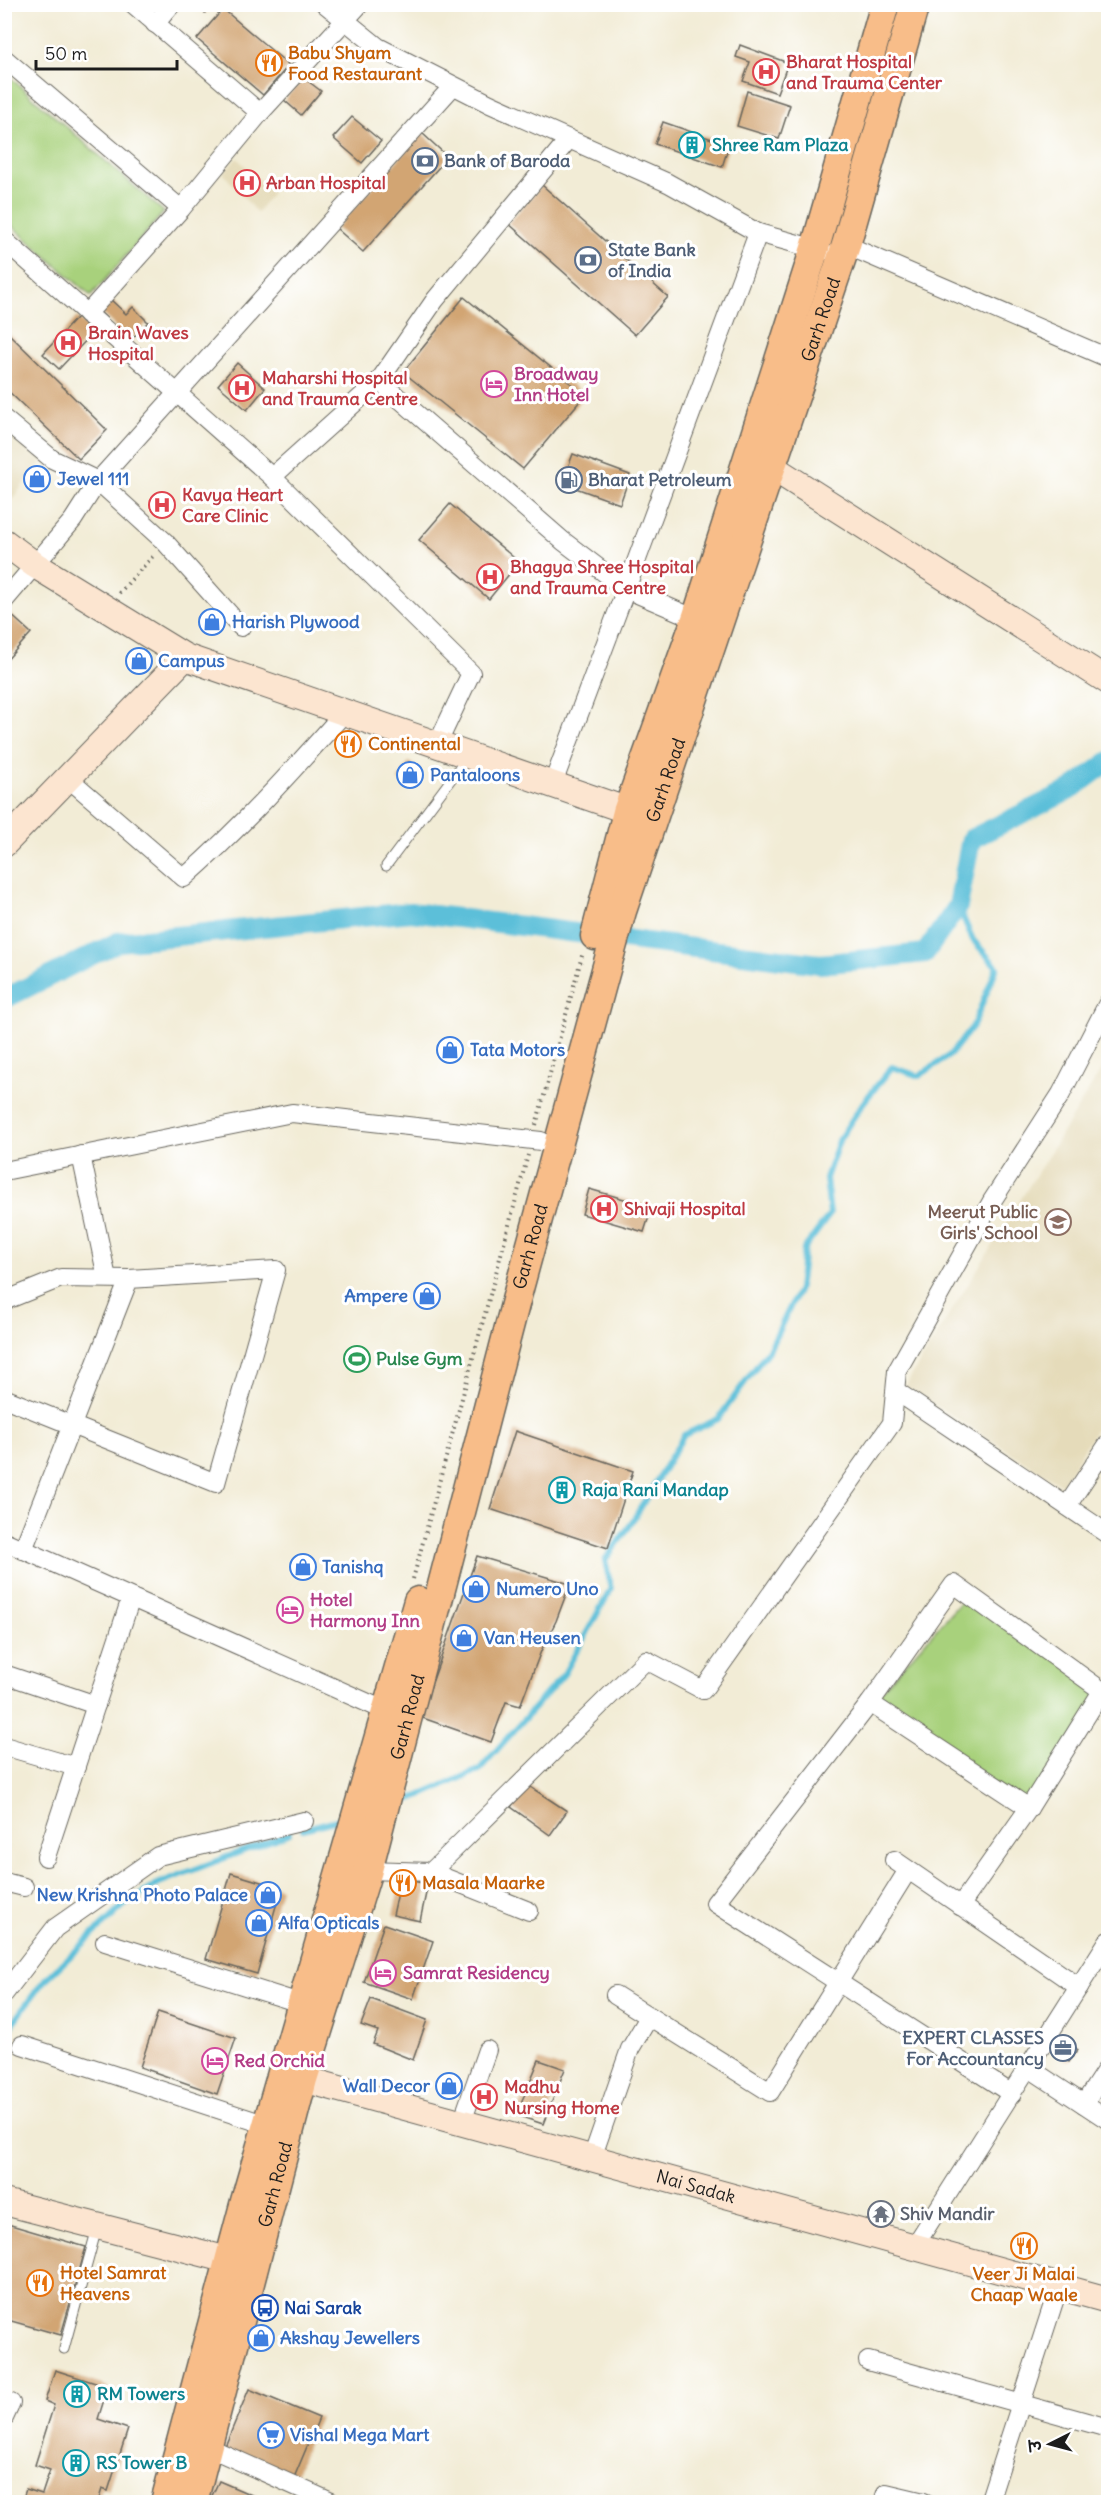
<svg xmlns="http://www.w3.org/2000/svg" width="1113" height="2507" viewBox="0 0 1113 2507" font-family="Delius,'Playpen Sans Deva',sans-serif">
	<style>
		.built { fill: #e5dbba }
		.green { fill: #a8d17c; stroke: #62764c; stroke-width: 1.5 }
		.lines { fill: none; stroke-linecap: round; stroke-linejoin: round }
		.stream { stroke: #5bbfd9; stroke-width: 6 }
		.canal { stroke: #5bbfd9; stroke-width: 20 }
		.building { fill: #d2a573 }
		.lane-casing { stroke: #67655d; stroke-width: 11 }
		.street-casing { stroke: #67655d; stroke-width: 20 }
		.secondary-casing { stroke: #67655d; stroke-width: 28 }
		.primary-casing { stroke: #67655d; stroke-width: 31 }
		.path { stroke: #67655d; stroke-width: 4; stroke-dasharray: 1.5 4.5; stroke-linecap: butt }
		.lane { stroke: #fff; stroke-width: 9 }
		.street { stroke: #fff; stroke-width: 18 }
		.secondary { stroke: #fce5d0; stroke-width: 26 }
		.primary { stroke: #f8bd89; stroke-width: 28 }
		.labels { text-anchor: middle; stroke-width: 6; stroke-linejoin: round; paint-order: stroke }
		.food-label { font-size: 18px; font-weight: bold; fill: #c56008; stroke: #fff; text-anchor: start }
		.health-label { font-size: 18px; font-weight: bold; fill: #be3a42; stroke: #fff; text-anchor: start }
		.culture-label { font-size: 18px; font-weight: bold; fill: #0d838f; stroke: #fff; text-anchor: start }
		.service-label { font-size: 18px; font-weight: bold; fill: #4e5e75; stroke: #fff; text-anchor: start }
		.street-label { font-size: 18px; fill: #1c1c1c; stroke: #fff }
		.hotel-label { font-size: 18px; font-weight: bold; fill: #b23c85; stroke: #fff; text-anchor: start }
		.shop-label { font-size: 18px; font-weight: bold; fill: #366cbe; stroke: #fff; text-anchor: start }
		.education-label { font-size: 18px; font-weight: bold; fill: #785e54; stroke: #fff; text-anchor: end }
		.leisure-label { font-size: 18px; font-weight: bold; fill: #27864d; stroke: #fff; text-anchor: start }
		.worship-label { font-size: 18px; font-weight: bold; fill: #5b616d; stroke: #fff; text-anchor: start }
		.transit-label { font-size: 18px; font-weight: bold; fill: #164399; stroke: #fff; text-anchor: start }
	</style>
	<rect width="100%" height="100%" fill="#fff"/>
	<filter id="ink" filterUnits="userSpaceOnUse"><feTurbulence type="fractalNoise" baseFrequency=".0167" numOctaves="2"/><feDisplacementMap in="SourceGraphic" scale="12" xChannelSelector="R" yChannelSelector="G"/><feConvolveMatrix kernelMatrix="1 2 1 2 8 2 1 2 1" color-interpolation-filters="sRGB"/></filter>
	<filter id="wash" filterUnits="userSpaceOnUse"><feTurbulence type="fractalNoise" baseFrequency=".008" numOctaves="4" result="noise"/><feDisplacementMap in="SourceGraphic" scale="24" xChannelSelector="R" yChannelSelector="G"/><feGaussianBlur stdDeviation="1.35" result="paint"/><feColorMatrix in="noise" values="0 0 0 0 0 0 0 0 0 0 0 0 0 0 0 0 0 1.4 0 .05"/><feComposite in="paint" operator="in"/></filter>
	<g filter="url(#wash)">
		<rect width="100%" height="100%" fill="#f2ecd6"/>
		<g class="built">
			<polygon points="237,158 272,193 257,213 223,173"/>
			<polygon points="5,426 44,459 5,508"/>
			<polygon points="1108,1059 1108,1410 1062,1485 905,1386"/>
		</g>
		<g class="green">
			<polygon points="5,73 164,212 91,296 5,220"/>
			<polygon points="968,1594 1102,1691 1029,1808 870,1703"/>
		</g>
		<g class="lines">
			<g class="stream">
				<polyline points="392,1804 417,1797 479,1770 564,1674 611,1589 605,1560 629,1527 684,1435 718,1419 770,1348 799,1289 804,1249 830,1214 826,1178 840,1138 863,1103 892,1067 919,1076 950,1055 973,1026 997,967 973,940 958,906"/>
				<polyline points="303,1829 348,1817"/>
				<polyline points="4,2039 17,2017 42,1983 123,1906 159,1883 290,1833"/>
			</g>
			<polyline class="canal" points="4,999 118,942 411,912 820,964 925,953 958,906 971,839 1070,790 1108,762"/>
		</g>
		<g id="blocks">
			<g class="building">
				<polygon points="196,4 213,4 205,13"/>
				<polygon points="223,9 289,65 263,95 197,39"/>
				<polygon points="740,45 788,63 777,93 743,81 750,62 736,57"/>
				<polygon points="304,78 321,91 301,115 284,100"/>
				<polygon points="747,91 790,105 779,139 737,126"/>
				<polygon points="352,117 381,141 362,163 333,138"/>
				<polygon points="663,122 729,145 722,167 655,144"/>
				<polygon points="422,133 448,157 363,252 336,228"/>
				<polygon points="542,185 668,297 635,335 508,223"/>
				<polygon points="464,297 585,395 523,469 403,372"/>
				<polygon points="110,299 126,314 133,307 148,322 130,341 99,311"/>
				<polygon points="77,317 93,333 59,369 43,354"/>
				<polygon points="9,334 107,430 79,459 4,387 4,338"/>
				<polygon points="237,363 265,388 247,410 218,385"/>
				<polygon points="573,454 630,475 620,504 562,483"/>
				<polygon points="450,504 519,562 489,599 419,540"/>
				<polygon points="7,611 31,633 4,663 4,614"/>
				<polygon points="409,762 421,770 411,787 398,780"/>
				<polygon points="589,1189 652,1207 644,1232 582,1214"/>
				<polygon points="515,1431 633,1471 608,1548 490,1509"/>
				<polygon points="477,1556 570,1584 556,1621 541,1651 520,1706 506,1702 491,1742 420,1717"/>
				<polygon points="526,1784 567,1811 550,1835 511,1807"/>
				<polygon points="231,1873 281,1888 257,1974 206,1959"/>
				<polygon points="401,1879 428,1884 420,1921 393,1915"/>
				<polygon points="384,1924 433,1941 413,1999 364,1982"/>
				<polygon points="371,1999 427,2020 413,2060 373,2044 378,2031 361,2025"/>
				<polygon points="158,2012 236,2038 217,2094 140,2067"/>
				<polygon points="1058,2034 1078,2050 1069,2062 1048,2047"/>
				<polygon points="539,2060 565,2069 543,2124 516,2115"/>
				<polygon points="4,2223 86,2247 61,2335 4,2319"/>
				<polygon points="55,2370 108,2387 98,2419 128,2429 108,2491 102,2489 98,2502 22,2502 26,2489 42,2494 50,2470 35,2465 54,2405 45,2401"/>
				<polygon points="249,2389 319,2418 293,2480 223,2451"/>
				<polygon points="219,2481 268,2502 209,2502"/>
			</g>
		</g>
	</g>
	<g filter="url(#ink)">
		<use href="#blocks" fill-opacity="0" stroke="#67655d" stroke-width="1.5"/>
		<g class="lines">
			<defs>
				<g id="lane">
					<polyline points="386,866 467,758"/>
					<polyline points="64,2349 97,2228"/>
				</g>
				<g id="street">
					<polyline points="133,4 260,113"/>
					<polyline points="325,4 378,47 490,104 668,183 758,233 823,251"/>
					<polyline points="155,24 172,4"/>
					<polyline points="4,58 181,209"/>
					<polyline points="4,240 272,477 471,673 437,745"/>
					<polyline points="846,245 1108,358"/>
					<polyline points="87,314 181,209 260,113 360,4"/>
					<polyline points="379,381 563,541 626,589 758,233"/>
					<polyline points="4,419 52,459 98,481 165,542 241,627"/>
					<polyline points="272,477 379,381 435,300 569,139"/>
					<polyline points="4,601 73,520 98,481 453,86"/>
					<path d="M68 778 184 878C242 827 293 770 344 713"/>
					<polyline points="552,786 626,589 696,619"/>
					<polyline points="81,1155 107,1278"/>
					<polyline points="4,1171 292,1113 541,1141"/>
					<polyline points="4,1301 61,1278 129,1279"/>
					<polyline points="896,1391 1108,1534"/>
					<polyline points="4,1398 216,1483 276,1270 129,1279 23,1550"/>
					<polyline points="1067,1506 1108,1444"/>
					<polyline points="4,1541 386,1711"/>
					<polyline points="4,1674 96,1705"/>
					<polyline points="870,1703 1029,1808 1102,1691"/>
					<polyline points="4,1746 76,1767"/>
					<polyline points="46,1857 131,1598"/>
					<polyline points="894,1860 1079,1987"/>
					<polyline points="358,1872 368,1870 431,1872 646,1660 703,1690 892,1423 897,1371 992,1201 1061,1094 1108,1003"/>
					<polyline points="431,1872 529,1911"/>
					<polyline points="4,1882 24,1887"/>
					<polyline points="960,1906 1029,1808"/>
					<polyline points="105,1942 303,2004"/>
					<polyline points="4,1994 55,1928 158,1856 304,1821"/>
					<polyline points="615,1995 770,2092 908,1870"/>
					<polyline points="22,2045 267,2125"/>
					<polyline points="1029,2068 1108,2120"/>
					<polyline points="1012,2094 715,1903 870,1703 954,1584 1108,1695"/>
					<polyline points="1084,2104 1108,2067"/>
					<polyline points="462,2122 487,2050"/>
					<polyline points="592,2158 630,2049 649,2017"/>
					<polyline points="914,2247 1108,1941"/>
					<polyline points="868,2361 1108,2428"/>
					<polyline points="4,2418 11,2403"/>
					<polyline points="199,2443 331,2502"/>
					<polyline points="883,2502 886,2493 924,2502"/>
					<polyline points="989,2502 1059,2286"/>
				</g>
				<g id="secondary">
					<polyline points="756,457 1108,681"/>
					<polyline points="4,542 35,565 185,657 646,817"/>
					<polyline points="4,844 185,657"/>
					<path id="s1" d="M285 2074 1108 2300"/>
					<polyline points="4,2202 248,2265"/>
				</g>
				<g id="primary">
					<polyline points="595,936 627,812 696,619 815,248 885,4"/>
					<polyline points="165,2502 245,2201 418,1601"/>
					<path id="s2" d="M193 2502 303 2079 368 1870 520 1285 622 911 846 245 915 4"/>
				</g>
			</defs>
			<use href="#lane" class="lane-casing"/>
			<use href="#street" class="street-casing"/>
			<use href="#secondary" class="secondary-casing"/>
			<use href="#primary" class="primary-casing"/>
			<g class="path">
				<polyline points="119,593 155,554"/>
				<polyline points="536,1125 583,952"/>
				<polyline points="413,1579 528,1155"/>
			</g>
			<use href="#lane" class="lane"/>
			<use href="#street" class="street"/>
			<use href="#secondary" class="secondary"/>
			<use href="#primary" class="primary"/>
		</g>
	</g>
	<defs>
		<symbol id="restaurant-ring" viewBox="-11 -11 22 22"><circle r="9.5" fill="#fff" stroke="#e8710a" stroke-width="1.5"/><path d="M-5-6h1v4h1v-4h1v4h1v-4h1v5L-1.5 .5V6h-2V.5L-5-1ZM5-6V6H3V1.5H1.5Q1.5-4 5-6Z" fill="#e8710a"/></symbol>
		<symbol id="hospital-ring" viewBox="-11 -11 22 22"><circle r="9.5" fill="#fff" stroke="#e0444e" stroke-width="1.5"/><path d="M-5-5h3v3.5h4V-5h3V5h-3V1.5h-4V5h-3Z" fill="#e0444e"/></symbol>
		<symbol id="building-ring" viewBox="-11 -11 22 22"><circle r="9.5" fill="#fff" stroke="#0f9aa8" stroke-width="1.5"/><path d="M-4-6H4V6H1V3H-1V6H-4ZM-2.5-4.3h1.7v1.8h-1.7ZM.8-4.3h1.7v1.8H.8ZM-2.5-1h1.7V.8h-1.7ZM.8-1h1.7V.8H.8Z" fill="#0f9aa8"/></symbol>
		<symbol id="bank-ring" viewBox="-11 -11 22 22"><circle r="9.5" fill="#fff" stroke="#5c6f8a" stroke-width="1.5"/><path d="M-6-4H6V4H-6ZM0-2.3a2.3 2.3 0 1 0 0 4.6a2.3 2.3 0 1 0 0-4.6Z" fill="#5c6f8a"/></symbol>
		<symbol id="hotel-ring" viewBox="-11 -11 22 22"><circle r="9.5" fill="#fff" stroke="#d1479c" stroke-width="1.5"/><path d="M-6-4.5h1.5V1H6V5H4.5V3h-9V5H-6ZM-4 0a1.8 1.8 0 1 1 3.6 0ZM.5 0V-2.5h3Q6-2.5 6 0Z" fill="#d1479c"/></symbol>
		<symbol id="shop-ring" viewBox="-11 -11 22 22"><circle r="9.5" fill="#fff" stroke="#3f7fe0" stroke-width="1.5"/><path d="M-5-2.5h2.3a2.7 3.5 0 0 1 5.4 0H5L5.5 6h-11ZM-1.5-2.5h3a1.5 2.3 0 0 0-3 0Z" fill="#3f7fe0"/></symbol>
		<symbol id="fuel-ring" viewBox="-11 -11 22 22"><circle r="9.5" fill="#fff" stroke="#5c6f8a" stroke-width="1.5"/><path d="M-5.5-6h7V0h2V4h1.3V-2.5L3-4.5l.8-.8L6-3V5H2.5V1h-1V6h-7ZM-4.2-4.7v3.2H.2V-4.7Z" fill="#5c6f8a"/></symbol>
		<symbol id="school-ring" viewBox="-11 -11 22 22"><circle r="9.5" fill="#fff" stroke="#8d6e63" stroke-width="1.5"/><path d="M0-5L7-2L0 1L-7-2ZM-4 1L0 2.5L4 1V4Q0 6-4 4Z" fill="#8d6e63"/></symbol>
		<symbol id="stadium-ring" viewBox="-11 -11 22 22"><circle r="9.5" fill="#fff" stroke="#2e9e5b" stroke-width="1.5"/><path d="M0-5a6.5 5 0 1 0 0 10a6.5 5 0 1 0 0-10ZM-3.5-1.8h7v3.6h-7Z" fill="#2e9e5b"/></symbol>
		<symbol id="office-ring" viewBox="-11 -11 22 22"><circle r="9.5" fill="#fff" stroke="#5c6f8a" stroke-width="1.5"/><path d="M-6-3h4V-5.5h4V-3h4V5H-6ZM-1-4.5V-3h2v-1.5ZM-6 0V1H6V0Z" fill="#5c6f8a"/></symbol>
		<symbol id="temple-ring" viewBox="-11 -11 22 22"><circle r="9.5" fill="#fff" stroke="#6b7280" stroke-width="1.5"/><path d="M0-6L5-2H3V0L6.5 2.5H4V6H1.5V3h-3V6H-4V2.5H-6.5L-3 0V-2H-5Z" fill="#6b7280"/></symbol>
		<symbol id="bus-ring" viewBox="-11 -11 22 22"><circle r="9.5" fill="#fff" stroke="#1a4fb4" stroke-width="1.5"/><path d="M-5-6H5V4H4V6H2V4H-2V6H-4V4H-5ZM-3.5-4V0h7V-4ZM-3.5 1.2v1.5H-2V1.2ZM2 1.2v1.5H3.5V1.2Z" fill="#1a4fb4"/></symbol>
		<symbol id="supermarket-ring" viewBox="-11 -11 22 22"><circle r="9.5" fill="#fff" stroke="#3f7fe0" stroke-width="1.5"/><path d="M-6-5.5h2.5l.6 2H6L4.5 2H-2.5L-4.4-4H-6ZM-1.5 3.2a1.3 1.3 0 1 0 .1 0ZM3 3.2a1.3 1.3 0 1 0 .1 0Z" fill="#3f7fe0"/></symbol>
	</defs>
	<g fill-rule="evenodd">
		<use href="#restaurant-ring" x="254" y="48" width="30" height="30"/>
		<use href="#hospital-ring" x="751" y="57" width="30" height="30"/>
		<use href="#building-ring" x="677" y="130" width="30" height="30"/>
		<use href="#bank-ring" x="410" y="146" width="30" height="30"/>
		<use href="#hospital-ring" x="232" y="168" width="30" height="30"/>
		<use href="#bank-ring" x="573" y="245" width="30" height="30"/>
		<use href="#hospital-ring" x="53" y="328" width="30" height="30"/>
		<use href="#hotel-ring" x="479" y="369" width="30" height="30"/>
		<use href="#hospital-ring" x="227" y="373" width="30" height="30"/>
		<use href="#shop-ring" x="22" y="464" width="30" height="30"/>
		<use href="#fuel-ring" x="554" y="465" width="30" height="30"/>
		<use href="#hospital-ring" x="147" y="490" width="30" height="30"/>
		<use href="#hospital-ring" x="475" y="562" width="30" height="30"/>
		<use href="#shop-ring" x="197" y="607" width="30" height="30"/>
		<use href="#shop-ring" x="124" y="646" width="30" height="30"/>
		<use href="#restaurant-ring" x="333" y="729" width="30" height="30"/>
		<use href="#shop-ring" x="395" y="760" width="30" height="30"/>
		<use href="#shop-ring" x="435" y="1035" width="30" height="30"/>
		<use href="#hospital-ring" x="589" y="1194" width="30" height="30"/>
		<use href="#school-ring" x="1043" y="1207" width="30" height="30"/>
		<use href="#shop-ring" x="412" y="1281" width="30" height="30"/>
		<use href="#stadium-ring" x="342" y="1344" width="30" height="30"/>
		<use href="#building-ring" x="547" y="1475" width="30" height="30"/>
		<use href="#shop-ring" x="288" y="1552" width="30" height="30"/>
		<use href="#shop-ring" x="461" y="1574" width="30" height="30"/>
		<use href="#hotel-ring" x="275" y="1595" width="30" height="30"/>
		<use href="#shop-ring" x="449" y="1623" width="30" height="30"/>
		<use href="#restaurant-ring" x="388" y="1868" width="30" height="30"/>
		<use href="#shop-ring" x="253" y="1880" width="30" height="30"/>
		<use href="#shop-ring" x="244" y="1908" width="30" height="30"/>
		<use href="#hotel-ring" x="368" y="1958" width="30" height="30"/>
		<use href="#office-ring" x="1048" y="2033" width="30" height="30"/>
		<use href="#hotel-ring" x="200" y="2046" width="30" height="30"/>
		<use href="#shop-ring" x="434" y="2071" width="30" height="30"/>
		<use href="#hospital-ring" x="469" y="2082" width="30" height="30"/>
		<use href="#temple-ring" x="866" y="2199" width="30" height="30"/>
		<use href="#restaurant-ring" x="1009" y="2231" width="30" height="30"/>
		<use href="#restaurant-ring" x="25" y="2268" width="30" height="30"/>
		<use href="#bus-ring" x="250" y="2293" width="30" height="30"/>
		<use href="#shop-ring" x="246" y="2323" width="30" height="30"/>
		<use href="#building-ring" x="62" y="2379" width="30" height="30"/>
		<use href="#supermarket-ring" x="256" y="2420" width="30" height="30"/>
		<use href="#building-ring" x="61" y="2448" width="30" height="30"/>
	</g>
	<g class="labels">
		<g class="food-label">
			<text x="288" y="59">Babu Shyam<tspan x="288" dy="21">Food Restaurant</tspan></text>
			<text x="368" y="750">Continental</text>
			<text x="422" y="1889">Masala Maarke</text>
			<text x="60" y="2279">Hotel Samrat<tspan x="60" dy="21">Heavens</tspan></text>
			<text x="1024" y="2280" text-anchor="middle">Veer Ji Malai<tspan x="1024" dy="21">Chaap Waale</tspan></text>
		</g>
		<g class="health-label">
			<text x="786" y="68">Bharat Hospital<tspan x="786" dy="21">and Trauma Center</tspan></text>
			<text x="266" y="189">Arban Hospital</text>
			<text x="88" y="339">Brain Waves<tspan x="88" dy="21">Hospital</tspan></text>
			<text x="262" y="384">Maharshi Hospital<tspan x="262" dy="21">and Trauma Centre</tspan></text>
			<text x="182" y="501">Kavya Heart<tspan x="182" dy="21">Care Clinic</tspan></text>
			<text x="510" y="573">Bhagya Shree Hospital<tspan x="510" dy="21">and Trauma Centre</tspan></text>
			<text x="624" y="1215">Shivaji Hospital</text>
			<text x="504" y="2093">Madhu<tspan x="504" dy="21">Nursing Home</tspan></text>
		</g>
		<g class="culture-label">
			<text x="712" y="151">Shree Ram Plaza</text>
			<text x="582" y="1496">Raja Rani Mandap</text>
			<text x="97" y="2400">RM Towers</text>
			<text x="96" y="2469">RS Tower B</text>
		</g>
		<g class="service-label">
			<text x="444" y="167">Bank of Baroda</text>
			<text x="608" y="256">State Bank<tspan x="608" dy="21">of India</tspan></text>
			<text x="588" y="486">Bharat Petroleum</text>
			<text x="1044" y="2044" text-anchor="end">EXPERT CLASSES<tspan x="1044" dy="21">For Accountancy</tspan></text>
		</g>
		<g class="street-label">
			<text dy="6" stroke="none"><textPath href="#s2" startOffset="2272">Garh Road</textPath></text>
			<text dy="6" stroke="none"><textPath href="#s2" startOffset="1786">Garh Road</textPath></text>
			<text dy="6" stroke="none"><textPath href="#s2" startOffset="1300">Garh Road</textPath></text>
			<text dy="6" stroke="none"><textPath href="#s2" startOffset="814">Garh Road</textPath></text>
			<text dy="6" stroke="none"><textPath href="#s2" startOffset="328">Garh Road</textPath></text>
			<text dy="6" stroke="none"><textPath href="#s1" startOffset="426">Nai Sadak</textPath></text>
		</g>
		<g class="hotel-label">
			<text x="514" y="380">Broadway<tspan x="514" dy="21">Inn Hotel</tspan></text>
			<text x="310" y="1606">Hotel<tspan x="310" dy="21">Harmony Inn</tspan></text>
			<text x="403" y="1979">Samrat Residency</text>
			<text x="234" y="2067">Red Orchid</text>
		</g>
		<g class="shop-label">
			<text x="57" y="485">Jewel 111</text>
			<text x="232" y="628">Harish Plywood</text>
			<text x="158" y="667">Campus</text>
			<text x="430" y="781">Pantaloons</text>
			<text x="470" y="1056">Tata Motors</text>
			<text x="408" y="1302" text-anchor="end">Ampere</text>
			<text x="322" y="1573">Tanishq</text>
			<text x="496" y="1595">Numero Uno</text>
			<text x="484" y="1644">Van Heusen</text>
			<text x="248" y="1901" text-anchor="end">New Krishna Photo Palace</text>
			<text x="278" y="1929">Alfa Opticals</text>
			<text x="430" y="2092" text-anchor="end">Wall Decor</text>
			<text x="280" y="2344">Akshay Jewellers</text>
			<text x="290" y="2441">Vishal Mega Mart</text>
		</g>
		<g class="education-label">
			<text x="1038" y="1218">Meerut Public<tspan x="1038" dy="21">Girls' School</tspan></text>
		</g>
		<g class="leisure-label">
			<text x="376" y="1365">Pulse Gym</text>
		</g>
		<g class="worship-label">
			<text x="900" y="2220">Shiv Mandir</text>
		</g>
		<g class="transit-label">
			<text x="284" y="2314">Nai Sarak</text>
		</g>
	</g>
	<rect width="1113" height="2507" fill="none" stroke="#fff" stroke-width="24"/>
	<g transform="translate(1050 2444) rotate(264)" stroke="#ffffff" stroke-width="4.5" paint-order="stroke">
	<path d="M0-4.5L10 22L0 15L-10 22Z" fill="#1c1c1c"/>
	<text y="-9" font-size="16" font-weight="bold" text-anchor="middle" fill="#1c1c1c">उ</text>
	</g>
	<path d="M36 60v9h141v-9" fill="none" stroke="#1c1c1c" stroke-width="3"/>
	<text x="45" y="60" font-size="18" fill="#1c1c1c" stroke="#ffffff" stroke-width="4.5" paint-order="stroke">50 m</text>
</svg>
